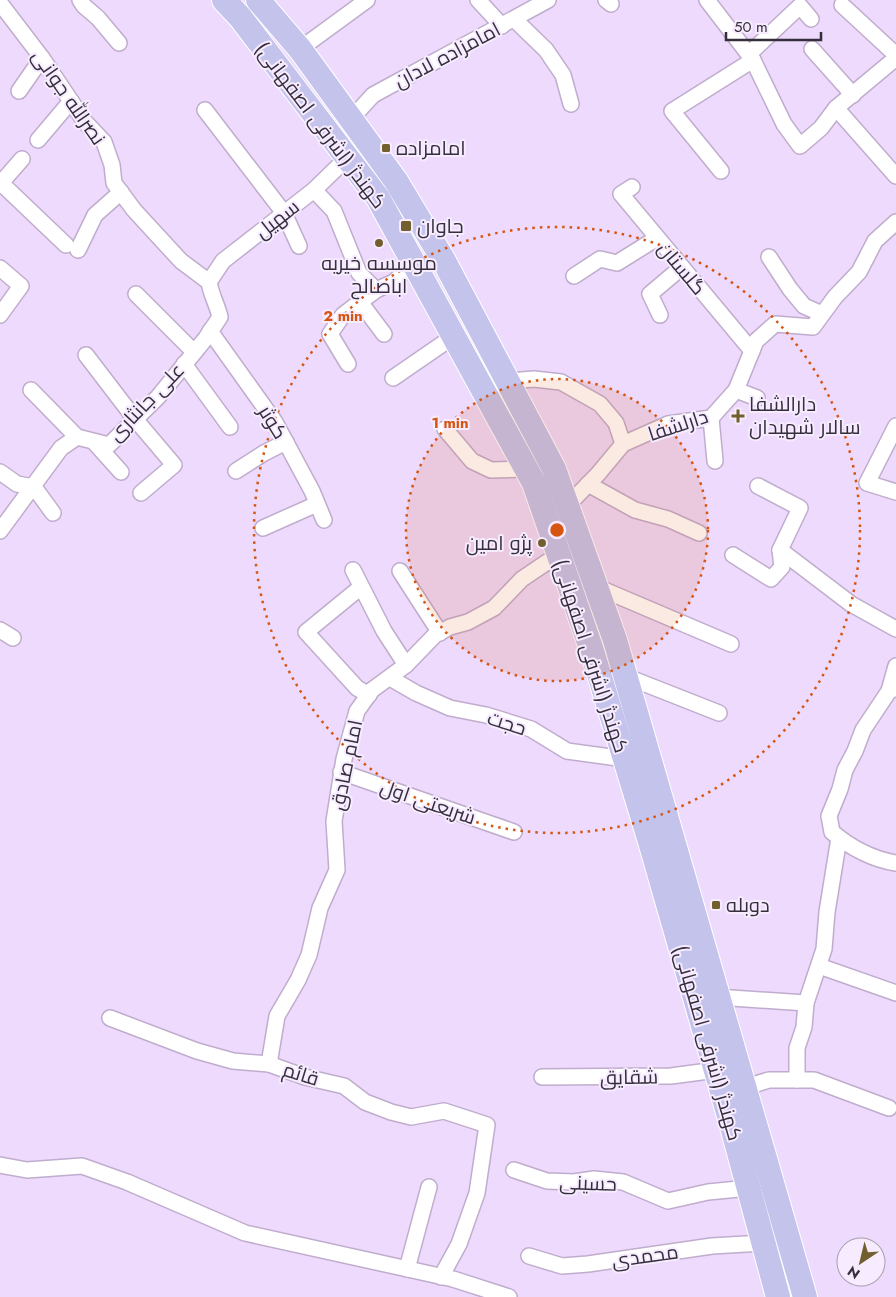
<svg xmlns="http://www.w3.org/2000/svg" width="896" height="1297" viewBox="0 0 896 1297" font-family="Jost,Cairo,sans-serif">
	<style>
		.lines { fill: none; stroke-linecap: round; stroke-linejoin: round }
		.street-casing { stroke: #c0adcd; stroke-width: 18 }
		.primary-casing { stroke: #fff; stroke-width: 26 }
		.street { stroke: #fff; stroke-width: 15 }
		.primary { stroke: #c3c3ec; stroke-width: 24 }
		.ring { fill: none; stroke: #d65511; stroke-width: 2.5; stroke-dasharray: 2.5 5 }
		.poi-dot { fill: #715f2d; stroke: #f6ebff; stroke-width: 2 }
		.labels { text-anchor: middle; stroke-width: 4; stroke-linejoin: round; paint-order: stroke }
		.street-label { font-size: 20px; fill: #352e3b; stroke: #f6ebff }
		.poi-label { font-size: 20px; fill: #352e3b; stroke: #f6ebff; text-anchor: start }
		.centre { fill: #d65511; stroke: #f6ebff; stroke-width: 2.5 }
		.ring-label { font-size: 15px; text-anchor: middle; font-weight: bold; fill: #d65511; stroke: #f6ebff; stroke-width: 4; stroke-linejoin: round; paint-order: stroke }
	</style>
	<rect width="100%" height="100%" fill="#eddafc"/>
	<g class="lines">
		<defs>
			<g id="street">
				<polyline points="80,0 84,6 98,18 119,43"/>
				<polyline points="478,0 502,26"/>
				<polyline points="606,0 611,4"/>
				<polyline points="707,0 753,60 784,124 800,146 821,128 836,108 896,58"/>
				<polyline points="0,3 42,58 85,122 104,142 112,165 114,183 134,210 181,261 209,282"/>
				<polyline points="842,5 896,55"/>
				<polyline points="514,19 546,50 563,75 571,104"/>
				<polyline points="300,49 367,0"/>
				<polyline points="812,49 853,95"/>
				<polyline points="749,54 800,6 811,19"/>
				<polyline points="19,91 42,58"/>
				<polyline points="836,108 896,176"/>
				<polyline points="205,110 284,213 299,246"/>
				<polyline points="352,118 373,95 548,0"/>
				<polyline points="38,140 71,101"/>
				<polyline points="721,171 672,111 753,60"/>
				<polyline points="1,183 66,245"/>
				<polyline points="0,184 22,159"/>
				<polyline points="632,187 621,194 752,351"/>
				<polyline points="314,190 334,211 359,273 376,290"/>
				<polyline points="78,250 95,215 121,192"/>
				<polyline points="769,257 790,289 804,306 822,314"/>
				<polyline points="0,268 21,286 0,315"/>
				<polyline points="574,276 600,259 617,263 657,238"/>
				<polyline points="209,282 223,261 314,190 348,157"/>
				<polyline points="136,294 194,352"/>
				<polyline points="360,302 384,334"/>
				<polyline points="660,315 650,294 682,267"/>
				<polyline points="210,331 275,422 312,491 324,520"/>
				<polyline points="86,355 135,419 174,465 141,493"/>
				<polyline points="184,364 230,427"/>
				<polyline points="348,364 330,334 343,315 376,290 394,282 414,263"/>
				<polyline points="393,378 454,336"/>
				<polyline points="507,381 534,379 561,382 600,404 616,423 623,444"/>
				<polyline points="31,390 77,437"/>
				<polyline points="736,390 757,398"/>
				<polyline points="711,418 715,461"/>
				<polyline points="896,426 867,483 896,492"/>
				<polyline points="445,429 472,461 491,470 526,469"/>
				<polyline points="94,442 121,472"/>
				<polyline points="236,471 264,453 286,442"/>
				<polyline points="0,472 17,484 34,487 53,513"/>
				<polyline points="588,484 635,510 668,519 699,533"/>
				<polyline points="567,506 598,474 623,444 668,424 711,418 736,390 756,341 775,324 813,327 835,297 859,272 875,241 896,222"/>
				<polyline points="263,528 317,504"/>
				<path d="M0 531 61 448 77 437 109 445 158 397 206 338 220 317C217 304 211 295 209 282"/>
				<polyline points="780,550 851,604 896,629"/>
				<polyline points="733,555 771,579 782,567 780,550 800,508 758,486"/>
				<polyline points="353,570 384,631 406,665"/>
				<polyline points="400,571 440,633"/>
				<polyline points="361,587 306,632 357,688 369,695"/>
				<polyline points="597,587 731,644"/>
				<polyline points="0,630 13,638"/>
				<polyline points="625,676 719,713"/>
				<polyline points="390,678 416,693 450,708 486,715 531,729 567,751 625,759"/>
				<path d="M896 688 889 691 863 730 855 751 845 770 840 789 829 816 832 832C851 848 871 859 896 863"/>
				<polyline points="889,691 896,666"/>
				<polyline points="341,772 514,832"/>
				<polyline points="819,966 896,993"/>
				<polyline points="717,997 806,1003"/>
				<polyline points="110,1018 197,1051 233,1061 269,1064 305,1077 344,1086 365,1102 391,1112 411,1117 444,1111 487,1125 477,1193 459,1244 441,1277"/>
				<polyline points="269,1064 277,1016 298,980 309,955 320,908 337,870 334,821 344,759 357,711 372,690 406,665 435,635 450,627 468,622 494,608 522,579 559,554"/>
				<polyline points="542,1077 671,1076 716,1070"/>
				<polyline points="797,1080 797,1048 804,1027 806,1003 824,949 827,912 839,838"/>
				<polyline points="743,1088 769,1080 814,1080 889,1108"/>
				<polyline points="0,1165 27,1170 82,1166 127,1182 245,1233 453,1279 509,1297"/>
				<polyline points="514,1170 547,1181 574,1182 594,1179 623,1182 668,1201 708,1192 749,1188"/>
				<polyline points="529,1256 562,1266 588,1264 712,1246 763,1243"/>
				<polyline points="407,1269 429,1187"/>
			</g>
			<g id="primary">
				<polyline points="224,0 240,17 378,198 534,483 592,651 649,838 731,1123 778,1297"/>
				<polyline points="258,0 300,49 396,181 444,261 554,469 615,640 805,1297"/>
			</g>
		</defs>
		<use href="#street" class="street-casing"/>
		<use href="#primary" class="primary-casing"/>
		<use href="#street" class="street"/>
		<use href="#primary" class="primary"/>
	</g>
	<circle cx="557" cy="530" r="151" fill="#d65511" fill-opacity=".12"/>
	<g class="ring">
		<circle cx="557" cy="530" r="151"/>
		<circle cx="557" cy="530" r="303"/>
	</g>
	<g class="poi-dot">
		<rect x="381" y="143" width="10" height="10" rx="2.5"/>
		<rect x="400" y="220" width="12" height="12" rx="2.5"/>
		<circle cx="379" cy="243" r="5"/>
		<path d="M735.5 408.5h5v5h5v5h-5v5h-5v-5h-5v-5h5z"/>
		<circle cx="542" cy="543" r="5"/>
		<rect x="711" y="900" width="10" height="10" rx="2.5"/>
	</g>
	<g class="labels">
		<g class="street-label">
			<text transform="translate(447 55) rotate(-28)" y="7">امامزاده لادان</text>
			<text transform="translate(69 97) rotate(55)" y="7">نصرالله جوانی</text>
			<text transform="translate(321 125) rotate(53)" y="7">کهندژ (اشرفی اصفهانی)</text>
			<text transform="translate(277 219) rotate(-38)" y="7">سهیل</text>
			<text transform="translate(682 268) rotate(50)" y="7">گلستان</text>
			<text transform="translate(146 402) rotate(-46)" y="7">علی جانثاری</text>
			<text transform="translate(273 422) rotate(58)" y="7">کوثر</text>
			<text transform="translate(678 425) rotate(-18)" y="7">دارلشفا</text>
			<text transform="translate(591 656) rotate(72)" y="7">کهندژ (اشرفی اصفهانی)</text>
			<text transform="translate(507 723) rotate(18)" y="7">حجت</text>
			<text transform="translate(346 765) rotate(-78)" y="7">امام صادق</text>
			<text transform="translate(428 802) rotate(19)" y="7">شریعتی اول</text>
			<text transform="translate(708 1043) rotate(74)" y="7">کهندژ (اشرفی اصفهانی)</text>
			<text transform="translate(301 1074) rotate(17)" y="7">قائم</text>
			<text transform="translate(629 1077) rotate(-1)" y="7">شقایق</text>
			<text transform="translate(588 1183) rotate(2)" y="7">حسینی</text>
			<text transform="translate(645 1256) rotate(-8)" y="7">محمدی</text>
		</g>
		<g class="poi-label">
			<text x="396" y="155">امامزاده</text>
			<text x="417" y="233">جاوان</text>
			<text x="379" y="270" text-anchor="middle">موسسه خیریه<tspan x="379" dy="23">اباصالح</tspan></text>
			<text x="749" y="411">دارالشفا<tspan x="749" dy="23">سالار شهیدان</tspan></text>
			<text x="532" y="550" text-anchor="end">پژو امین</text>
			<text x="726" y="912">دوبله</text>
		</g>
	</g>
	<circle cx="557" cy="530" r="8" class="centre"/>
	<g class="ring-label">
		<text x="343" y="321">2 min</text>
		<text x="450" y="428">1 min</text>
	</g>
	<g transform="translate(861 1262) rotate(215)"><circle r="24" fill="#f6ebff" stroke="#a99fb1"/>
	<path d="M0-4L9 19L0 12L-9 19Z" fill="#715f2d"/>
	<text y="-8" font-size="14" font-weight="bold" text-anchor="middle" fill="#352e3b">N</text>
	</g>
	<path d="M726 32v8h95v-8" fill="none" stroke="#352e3b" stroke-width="2.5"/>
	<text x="734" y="32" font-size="15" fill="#352e3b" stroke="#f6ebff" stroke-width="4" paint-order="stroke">50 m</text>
</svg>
